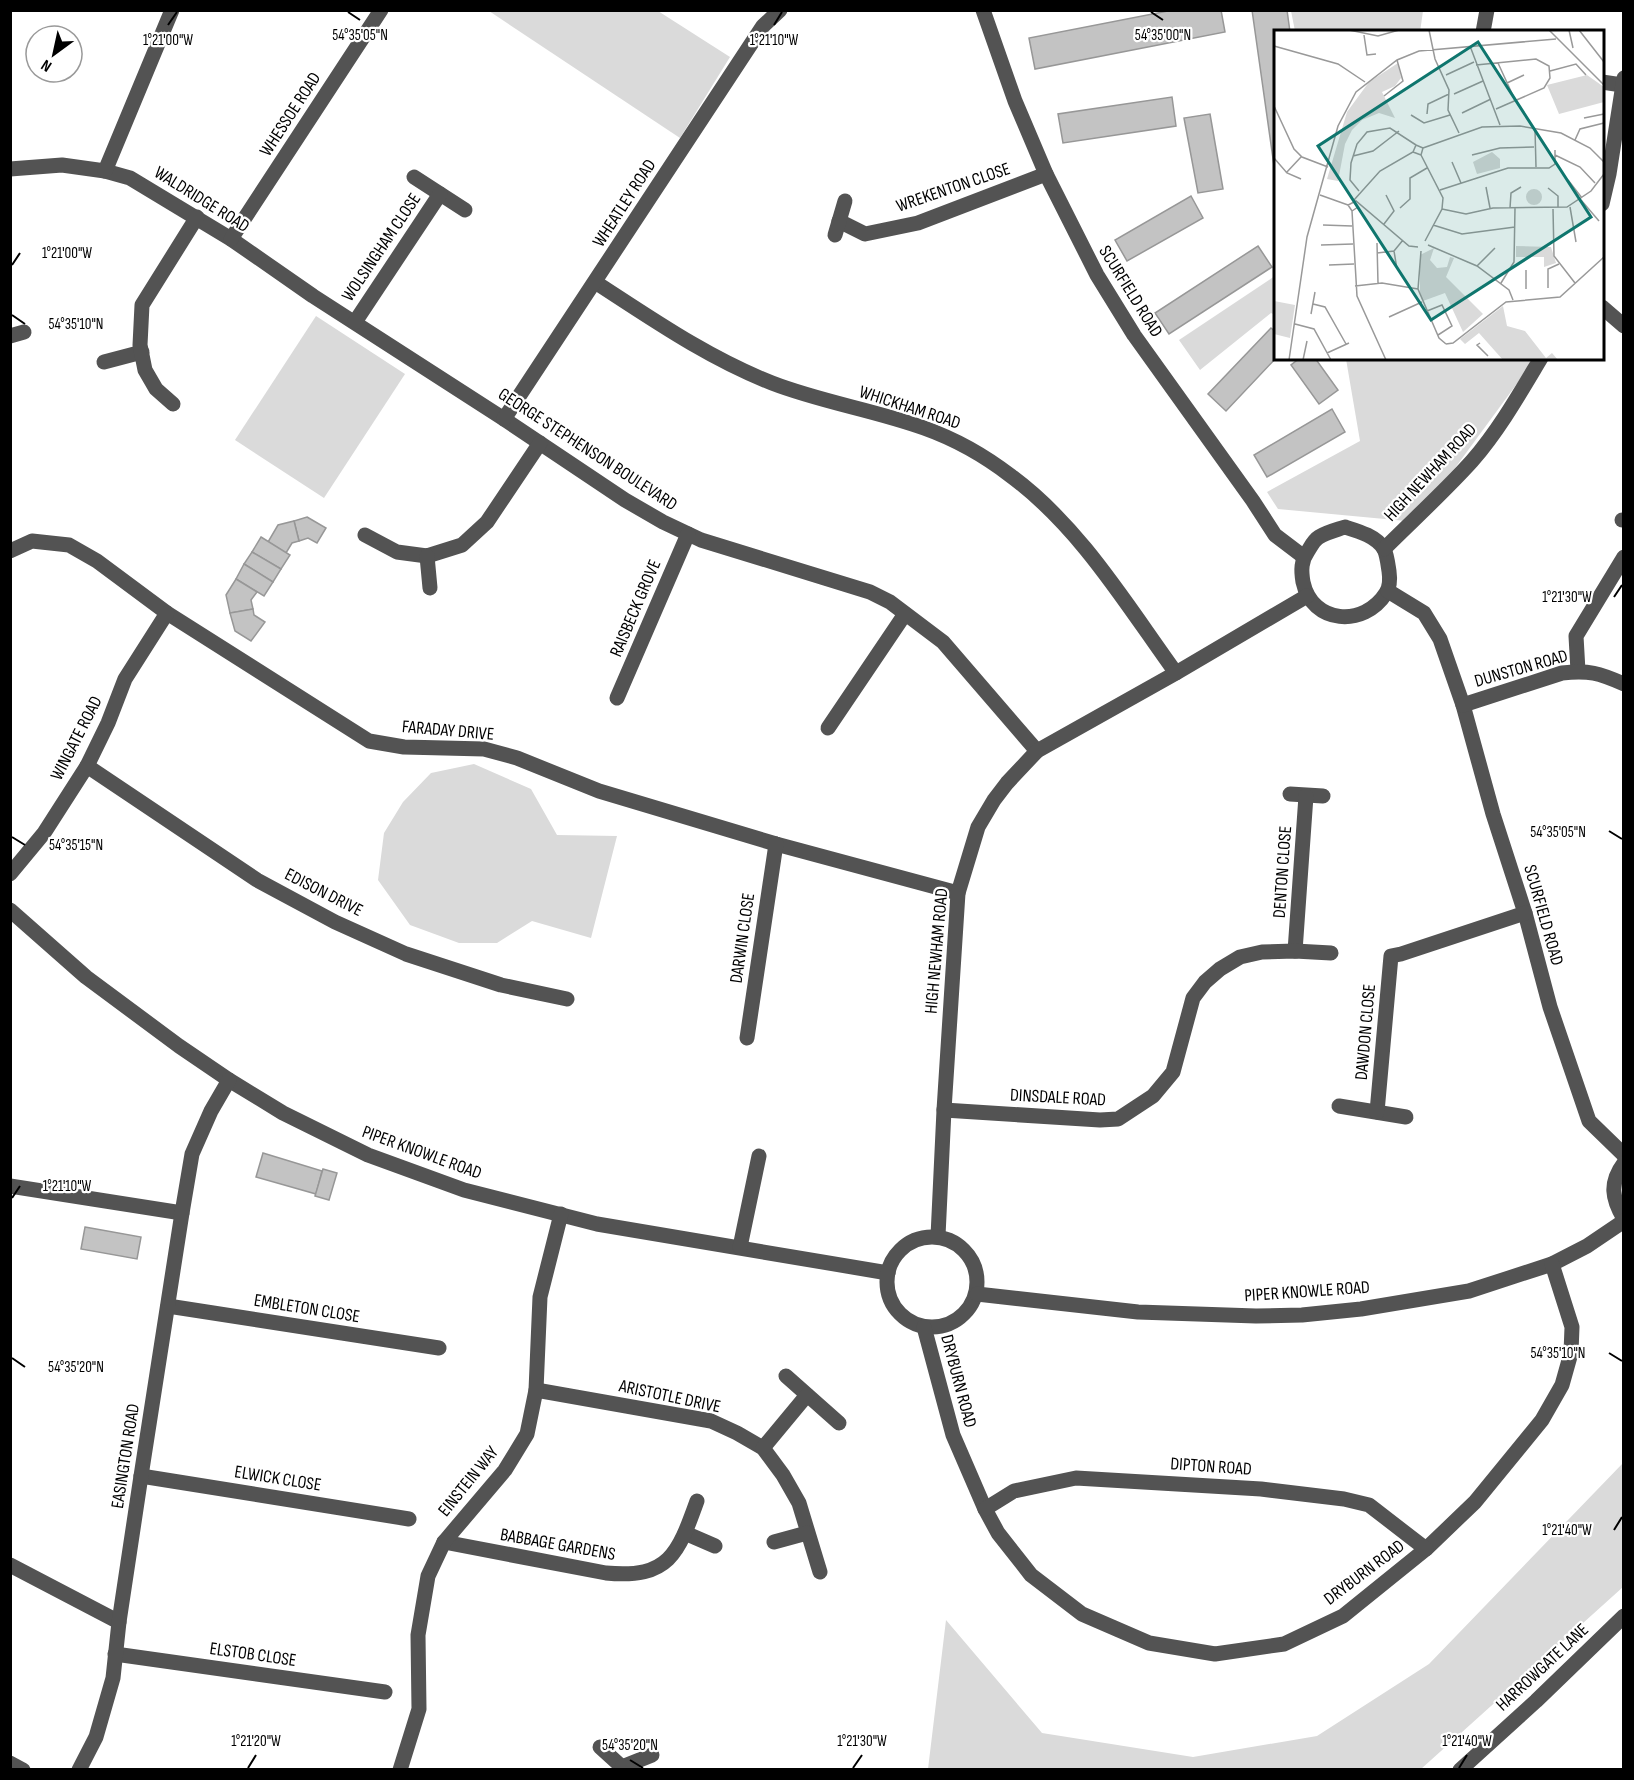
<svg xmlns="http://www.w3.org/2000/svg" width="1634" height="1780" viewBox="0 0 1634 1780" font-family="'Sofia Sans Condensed',sans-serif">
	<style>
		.green { fill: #dadada }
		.building { fill: #c3c3c3; stroke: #979797; stroke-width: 1.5 }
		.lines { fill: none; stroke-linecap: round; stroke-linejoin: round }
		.minor { stroke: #535353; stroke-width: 15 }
		.ticks { fill: none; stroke: #000; stroke-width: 2 }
		.labels { text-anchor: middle; stroke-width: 4.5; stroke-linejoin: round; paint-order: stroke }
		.street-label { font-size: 18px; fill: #000; stroke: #fff }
		.inset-road { fill: none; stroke: #999; stroke-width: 1.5 }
		.view { fill: #0f766e; fill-opacity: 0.15; stroke: #0f766e; stroke-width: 3 }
		.inset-edge { fill: none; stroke: #000; stroke-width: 3 }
		.ticks-label { font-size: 15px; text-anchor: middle; fill: #000; stroke: #fff; stroke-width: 4.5; stroke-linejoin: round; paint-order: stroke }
	</style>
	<rect width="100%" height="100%" fill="#fff"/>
	<g class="green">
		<polygon points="489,11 658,11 730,57 680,138"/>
		<polygon points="1291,11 1292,10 1423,11 1420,32 1295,31"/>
		<polygon points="1275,276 1275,315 1271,313 1200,370 1179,340"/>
		<polygon points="316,316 405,374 324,498 235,440"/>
		<polygon points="1346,359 1535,359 1455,468 1406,521 1278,509 1267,492 1360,441"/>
		<polygon points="474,764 531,789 557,835 617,836 591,938 532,921 497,943 459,943 410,925 378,880 384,833 403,802 431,773"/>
		<polygon points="1623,1463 1623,1587 1421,1769 928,1769 946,1620 1042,1733 1193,1757 1317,1736 1429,1664"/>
	</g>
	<g class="building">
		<polygon points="1173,10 1221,10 1225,32 1035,69 1029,38"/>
		<polygon points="1252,10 1287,10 1290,32 1276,32 1276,180"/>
		<polygon points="1172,97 1176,126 1063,143 1058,114"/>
		<polygon points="1210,114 1223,189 1198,193 1184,118"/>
		<polygon points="1191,196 1203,218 1127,261 1115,240"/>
		<polygon points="1258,246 1272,267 1169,334 1155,313"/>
		<polygon points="1271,328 1276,332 1276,358 1226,411 1208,394"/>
		<polygon points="1300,358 1315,358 1338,390 1319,404 1291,365"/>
		<polygon points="1332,409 1345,432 1267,477 1254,455"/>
		<polygon points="307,517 326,528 317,543 308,538 299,541 294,521"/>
		<polygon points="294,521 299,541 292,543 286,553 268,542 278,525"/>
		<polygon points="261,537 290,555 281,569 252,552"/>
		<polygon points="252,552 281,569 273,582 244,564"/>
		<polygon points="244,564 273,582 264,596 236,579"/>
		<polygon points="236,579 257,592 251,600 253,609 230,613 226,595"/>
		<polygon points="253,609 254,615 265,622 251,641 235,631 230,613"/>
		<polygon points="263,1153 322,1171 316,1194 256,1177"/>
		<polygon points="323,1169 337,1173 329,1200 315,1196"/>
		<polygon points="85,1227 141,1237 137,1259 81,1249"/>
	</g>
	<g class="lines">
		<g class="minor">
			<polyline points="983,10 1015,101 1046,174 1097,275 1134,335 1253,501 1275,535 1304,557"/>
			<polyline points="1483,32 1487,10"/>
			<polyline points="1602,82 1622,85"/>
			<polyline points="10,169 62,165 105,171 130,178 231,239 313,296 504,419 625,500 663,522 701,540 870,592 890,602 943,642 1037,751"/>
			<polyline points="105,171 172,10"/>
			<polyline points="414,177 465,210"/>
			<polyline points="1602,204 1609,174 1624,78"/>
			<polyline points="839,221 865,234 918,223 1046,174"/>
			<polyline points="835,235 845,201"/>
			<polyline points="231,239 381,10"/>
			<path d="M595 282C652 319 708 358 772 383 821 402 874 410 924 428 955 439 985 456 1011 476 1080 527 1126 604 1176 673"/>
			<polyline points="1602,307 1624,326"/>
			<polyline points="355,322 440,194"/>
			<polyline points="10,336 24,332"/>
			<polyline points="104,362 142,352"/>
			<polyline points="173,404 156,389 145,370 140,345 142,305 197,217"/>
			<polyline points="504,419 763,26 780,10"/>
			<polyline points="1622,520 1624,520"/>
			<path d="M1345 527C1358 531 1376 536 1384 549 1387 555 1388 565 1389 571 1390 578 1390 587 1386 593 1364 628 1312 624 1303 582 1301 570 1301 561 1308 551 1311 546 1314 540 1319 537 1327 532 1336 530 1345 527Z"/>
			<polyline points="365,535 397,552 427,556 462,545 487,522 540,443"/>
			<path d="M1384 549C1413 520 1444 492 1472 461 1499 430 1520 393 1541 358"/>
			<polyline points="10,551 32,541 69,545 97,561 167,613 369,741 404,747 484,749 517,758 599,791 776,844 958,893"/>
			<polyline points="427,556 430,588"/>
			<polyline points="1388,591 1424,613 1440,639 1463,705 1493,814 1525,913 1550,1007 1589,1121 1624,1155"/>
			<polyline points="1578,671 1576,636 1624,557"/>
			<polyline points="617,698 688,534"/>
			<path d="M1463 705 1562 673C1589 670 1599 673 1624 684"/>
			<polyline points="828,728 905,614"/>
			<polyline points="87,766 257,880 335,922 406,954 501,985 567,999"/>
			<polyline points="1290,794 1323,796"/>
			<polyline points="10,874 44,833 87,766 108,723 125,679 167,613"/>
			<polyline points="10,910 86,977 179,1046 229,1080 283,1113 368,1155 464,1190 597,1224 888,1273"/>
			<polyline points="1295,951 1306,796"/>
			<polyline points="747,1038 776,844"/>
			<polyline points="1339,1106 1406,1117"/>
			<polyline points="944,1110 1100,1120 1118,1119 1153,1096 1173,1072 1193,998 1205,982 1220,969 1240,957 1262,952 1295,951 1331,953"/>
			<polyline points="1377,1112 1391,956 1401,954 1525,913"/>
			<path d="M1624 1163C1609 1183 1612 1199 1624 1219"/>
			<polyline points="10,1186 182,1213"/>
			<polyline points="938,1236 944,1110 958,893 978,827 994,800 1007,783 1037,751 1176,673 1307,596"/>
			<circle cx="932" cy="1282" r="45"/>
			<polyline points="740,1247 759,1156"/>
			<polyline points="977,1294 1138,1312 1256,1316 1302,1315 1361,1309 1469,1291 1552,1264 1587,1246 1624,1221"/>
			<polyline points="168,1306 439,1348"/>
			<polyline points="924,1327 953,1435 985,1509 998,1533 1031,1575 1082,1614 1149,1643 1215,1654 1284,1644 1343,1616 1426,1549 1475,1502 1542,1420 1562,1385 1571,1353 1572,1327 1552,1264"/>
			<polyline points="786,1376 839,1423"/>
			<polyline points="536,1390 711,1421 737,1433 763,1448 783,1475 799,1503 820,1572"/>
			<polyline points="763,1448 807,1395"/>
			<polyline points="141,1476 409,1519"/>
			<polyline points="985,1509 1014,1491 1076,1478 1261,1489 1344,1499 1369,1505 1426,1549"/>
			<polyline points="685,1533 715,1546"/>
			<path d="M444 1542 606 1573C669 1579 678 1554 697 1501"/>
			<polyline points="774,1542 807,1533"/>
			<polyline points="10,1565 119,1622"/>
			<polyline points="115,1654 385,1692"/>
			<polyline points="600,1747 622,1767"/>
			<polyline points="10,1763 23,1770"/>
			<polyline points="79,1770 96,1737 113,1678 119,1622 141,1476 182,1213 192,1154 211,1111 229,1080"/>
			<polyline points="400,1770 419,1709 418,1635 428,1576 444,1542 505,1470 527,1434 536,1390 540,1297 561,1214"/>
			<polyline points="622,1770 622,1767 652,1755"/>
			<polyline points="1460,1770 1536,1701 1624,1616"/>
		</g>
	</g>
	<path class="ticks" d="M348 12 360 20M1151 12 1163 20M168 25 177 12M774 25 782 12M12 265 20 253M12 315 25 324M1614 597 1622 585M1609 831 1622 839M12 837 25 845M12 1198 20 1186M1609 1353 1622 1361M12 1358 25 1367M1614 1530 1622 1517M630 1760 643 1768M248 1768 256 1755M853 1768 862 1755M1459 1768 1467 1755"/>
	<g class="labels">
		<g class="street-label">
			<text transform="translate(290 114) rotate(-57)" y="6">WHESSOE ROAD</text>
			<text transform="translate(953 187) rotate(-19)" y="6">WREKENTON CLOSE</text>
			<text transform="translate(202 199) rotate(32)" y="6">WALDRIDGE ROAD</text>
			<text transform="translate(624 203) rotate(-57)" y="6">WHEATLEY ROAD</text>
			<text transform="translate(381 247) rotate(-56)" y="6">WOLSINGHAM CLOSE</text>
			<text transform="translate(1131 291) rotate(58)" y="6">SCURFIELD ROAD</text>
			<text transform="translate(910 407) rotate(18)" y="6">WHICKHAM ROAD</text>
			<text transform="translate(588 449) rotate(33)" y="6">GEORGE STEPHENSON BOULEVARD</text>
			<text transform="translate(1430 472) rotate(-47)" y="6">HIGH NEWHAM ROAD</text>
			<text transform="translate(635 608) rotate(-67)" y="6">RAISBECK GROVE</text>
			<text transform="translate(1521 668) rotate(-16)" y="6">DUNSTON ROAD</text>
			<text transform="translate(448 730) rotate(5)" y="6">FARADAY DRIVE</text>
			<text transform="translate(76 738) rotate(-63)" y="6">WINGATE ROAD</text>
			<text transform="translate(1282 872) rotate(-86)" y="6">DENTON CLOSE</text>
			<text transform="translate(324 892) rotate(27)" y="6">EDISON DRIVE</text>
			<text transform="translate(1544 915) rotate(74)" y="6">SCURFIELD ROAD</text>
			<text transform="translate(742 938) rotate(-82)" y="6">DARWIN CLOSE</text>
			<text transform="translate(936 951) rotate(-85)" y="6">HIGH NEWHAM ROAD</text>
			<text transform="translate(1365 1032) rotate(-85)" y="6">DAWDON CLOSE</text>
			<text transform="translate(1058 1097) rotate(3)" y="6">DINSDALE ROAD</text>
			<text transform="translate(422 1152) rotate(20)" y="6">PIPER KNOWLE ROAD</text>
			<text transform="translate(1307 1291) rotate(-4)" y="6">PIPER KNOWLE ROAD</text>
			<text transform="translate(307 1308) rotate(9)" y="6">EMBLETON CLOSE</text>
			<text transform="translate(959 1381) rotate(75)" y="6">DRYBURN ROAD</text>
			<text transform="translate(670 1396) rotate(12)" y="6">ARISTOTLE DRIVE</text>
			<text transform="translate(125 1456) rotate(-81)" y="6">EASINGTON ROAD</text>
			<text transform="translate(1211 1466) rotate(4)" y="6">DIPTON ROAD</text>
			<text transform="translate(278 1478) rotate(9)" y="6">ELWICK CLOSE</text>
			<text transform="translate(468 1481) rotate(-51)" y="6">EINSTEIN WAY</text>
			<text transform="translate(558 1544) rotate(10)" y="6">BABBAGE GARDENS</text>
			<text transform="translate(1364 1572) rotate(-37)" y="6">DRYBURN ROAD</text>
			<text transform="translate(253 1654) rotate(8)" y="6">ELSTOB CLOSE</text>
			<text transform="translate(1542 1667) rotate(-43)" y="6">HARROWGATE LANE</text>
		</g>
	</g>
	<g transform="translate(1274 30)">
		<rect width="330" height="330" fill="#fff"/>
		<path d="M124 33 127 48 121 56 108 62 121 88 105 83 88 90 78 100 71 114 64 151 53 149 73 82 95 52ZM313 45 330 57V72L285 84 273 55ZM218 122 226 129V138L203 144 199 132ZM252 167a8 8 0 1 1 16 0a8 8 0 1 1-16 0ZM242 216 277 217 282 233 270 237V227H242ZM160 218 156 230 163 238 173 237 176 227 180 228 172 247 209 284 189 302 171 263 149 271 146 262V225ZM0 271 21 275 16 308 0 304ZM229 276 233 296 251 301 272 328 278 323 284 330H229L205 303 191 314 186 309Z" fill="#dadada"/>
		<path class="inset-road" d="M75 0 104 6 125 0M155 0 161 29 175 60 174 80 185 103M275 0 330 55M295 0 299 18M305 0 330 32M90 5 93 25 102 24M0 16 64 34 91 52M196 16 226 95M224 33 241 70M202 35 262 29 275 36 276 48 270 58 222 79M276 41 302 34 312 45M172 45 200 32M233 53 250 45M180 64 209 51M110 66 129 51 123 30M0 76 20 119 28 127 54 137M188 83 217 69M153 84 154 74 175 64M137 85 150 93 176 85M310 88 330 84M261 99 262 137M301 110 306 99 330 93M149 118 208 97 246 96 287 103 316 118 330 132M147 125 169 168 168 179 151 211M198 125 226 118 260 117M281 125 306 137 321 153M79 126 99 121 125 101M0 128 13 143 27 149M178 132 187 153M12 143 27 127M294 150 308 168M212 157 216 178M274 158 284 166V178M166 160 234 138H275L281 134V120M85 161 76 150 77 133 83 114 93 102 116 98 142 115M46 165 74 175M80 170 106 141 139 122 142 115 149 118 147 125 139 122M307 170 325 191M84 177 78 181 74 175 82 171 135 216 144 217M296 177 302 212M126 178 136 169V148L153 138M236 178 237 163 247 157M168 179 192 184 219 178 293 177 317 161 330 144M279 179 280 226 301 253M78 181 83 266 112 330M110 194 120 181 112 165M49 195 78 196M159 195 188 204 241 197M103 213 104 253M47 215 79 214M154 215 203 236 235 260 239 270M120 221 123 239M147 221 144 259 165 308 172 314M103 223 120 221 129 210M55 235 80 234M203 236 221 218M252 240V259M227 253 240 232 241 178M81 256 108 253 144 259M274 258V239L285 234M39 274 51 277 72 314M153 281 168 275 178 296 164 305M37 284 41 262M115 287 148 272M21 294 40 299 57 330M206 313 203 315 214 326M172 314 179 313 232 272 286 267 330 227M53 323 75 313M15 330 33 207 64 96 82 62 123 30 145 21 282 9M29 330 33 311"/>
		<path class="view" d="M204 12 317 187 157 290 44 116Z"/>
		<rect width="330" height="330" class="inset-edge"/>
	</g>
	<g class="ticks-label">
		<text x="360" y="40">54°35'05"N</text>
		<text x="1163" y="40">54°35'00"N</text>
		<text x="168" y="45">1°21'00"W</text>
		<text x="774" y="45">1°21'10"W</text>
		<text x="67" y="258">1°21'00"W</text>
		<text x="76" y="329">54°35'10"N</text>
		<text x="1567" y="602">1°21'30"W</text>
		<text x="1558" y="837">54°35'05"N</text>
		<text x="76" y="850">54°35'15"N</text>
		<text x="67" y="1191">1°21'10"W</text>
		<text x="1558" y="1358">54°35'10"N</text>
		<text x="76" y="1372">54°35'20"N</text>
		<text x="1567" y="1535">1°21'40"W</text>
		<text x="256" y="1746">1°21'20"W</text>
		<text x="862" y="1746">1°21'30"W</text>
		<text x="1467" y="1746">1°21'40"W</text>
		<text x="630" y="1750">54°35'20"N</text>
	</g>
	<rect width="1634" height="1780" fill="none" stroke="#000000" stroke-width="24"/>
	<g transform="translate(54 54) rotate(213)"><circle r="28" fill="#ffffff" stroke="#999999" stroke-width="1.5"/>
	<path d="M0-4.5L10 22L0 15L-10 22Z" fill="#000000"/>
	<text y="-9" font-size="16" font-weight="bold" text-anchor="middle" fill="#000000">N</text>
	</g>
</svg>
